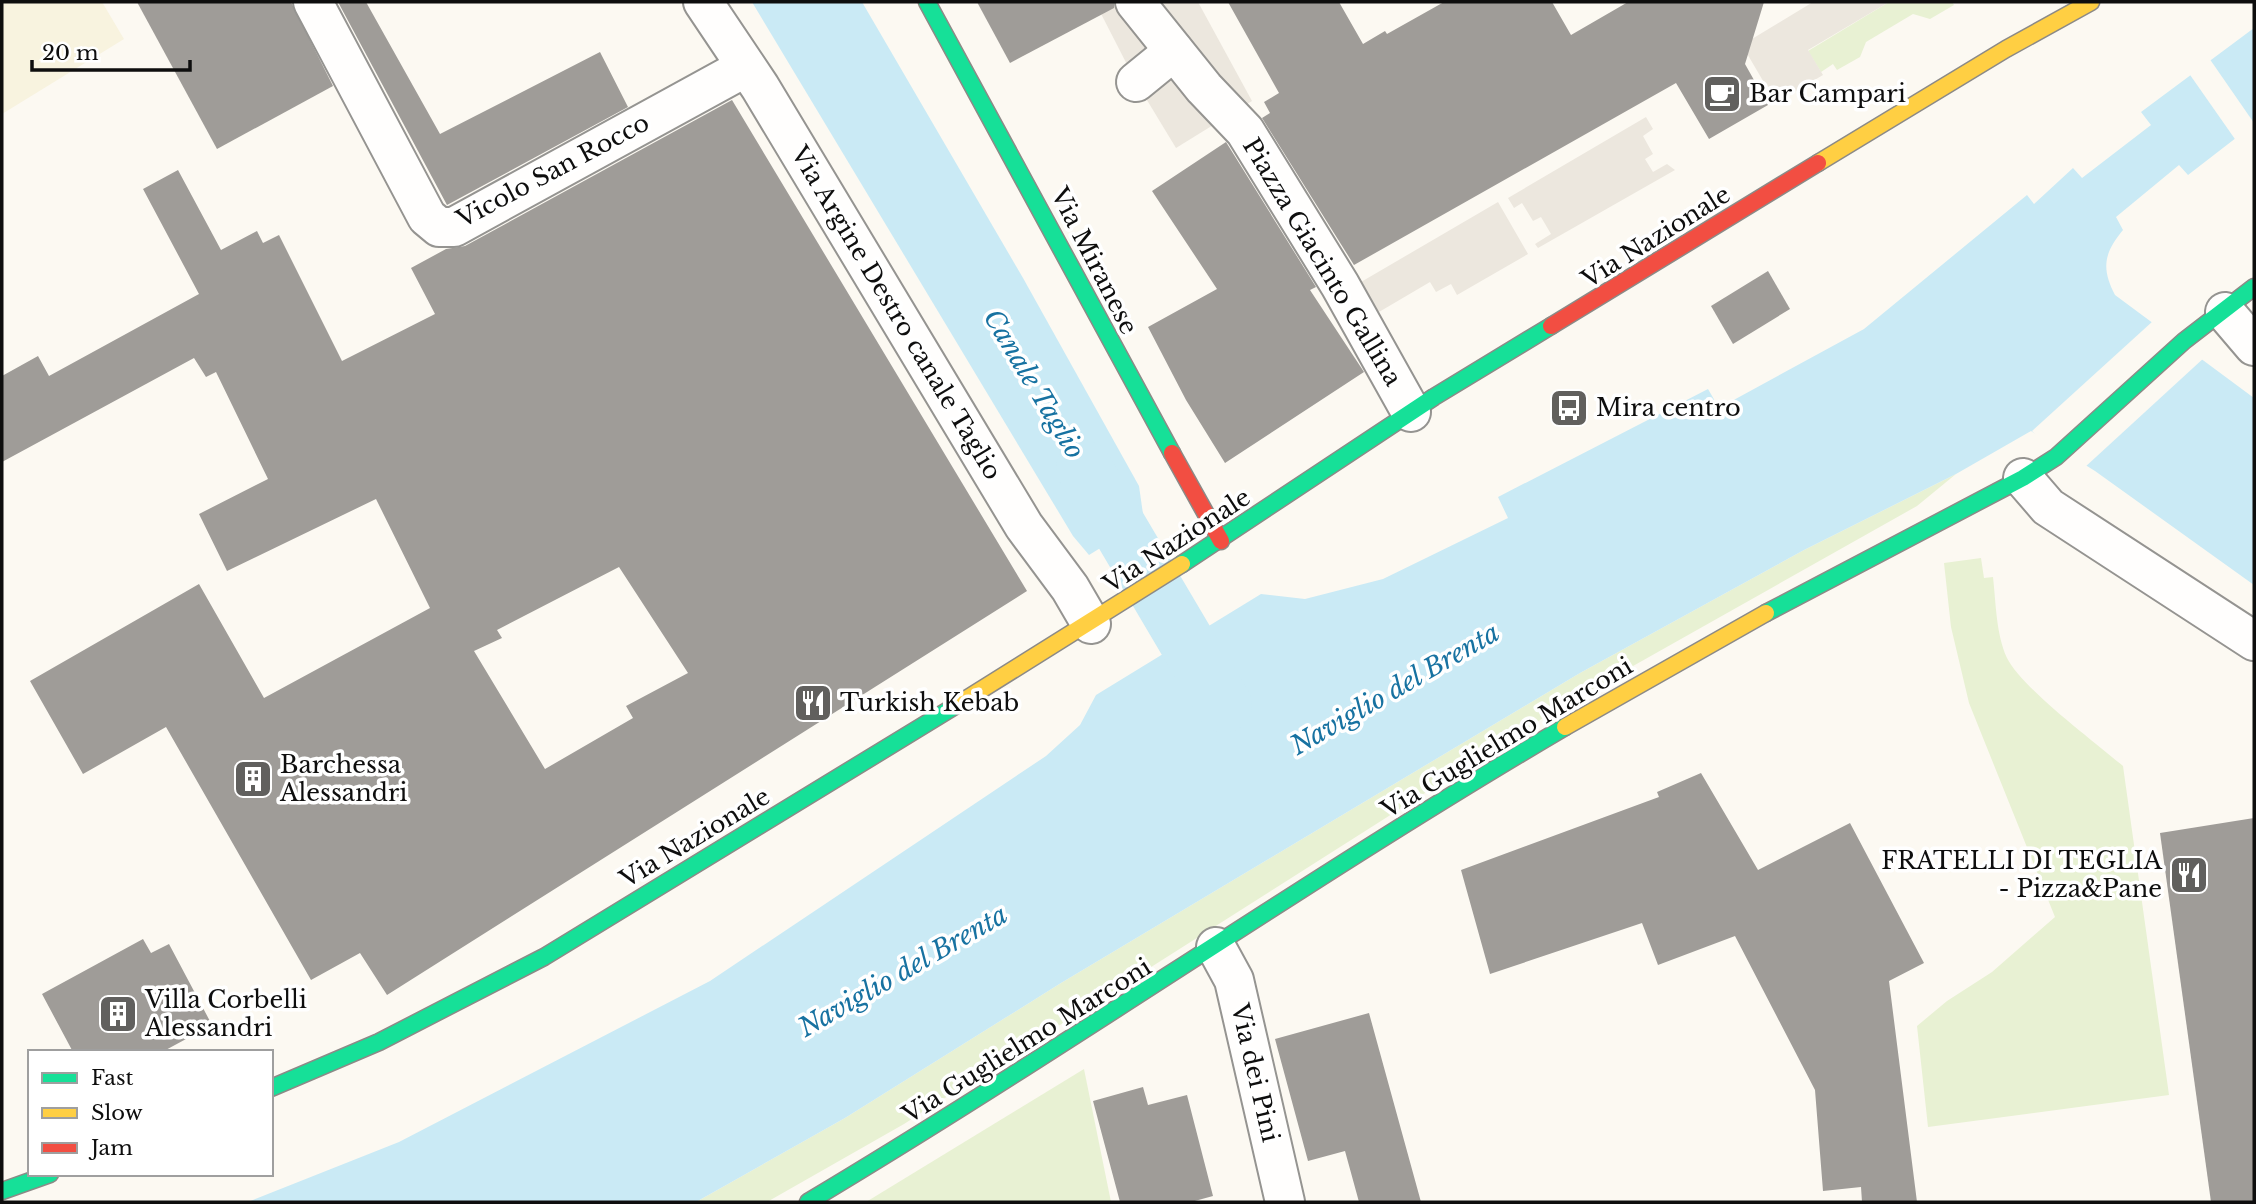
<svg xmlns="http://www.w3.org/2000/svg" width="2256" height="1204" viewBox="0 0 2256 1204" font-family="'Libre Baskerville',serif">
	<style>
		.farmland { fill: #f8f3df }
		.green { fill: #e8f1d3 }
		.plaza { fill: #ece7de }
		.water { fill: #caeaf5 }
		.pier { fill: #fcf9f2 }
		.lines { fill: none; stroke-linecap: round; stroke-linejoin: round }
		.canal { stroke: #caeaf5; stroke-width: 56 }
		.building { fill: #9f9c98; fill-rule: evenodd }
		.street-casing { stroke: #959491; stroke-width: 42 }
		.fast-casing { stroke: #8c8a87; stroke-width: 19 }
		.slow-casing { stroke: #8c8a87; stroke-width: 19 }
		.jam-casing { stroke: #8c8a87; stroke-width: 19 }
		.street { stroke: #fffefd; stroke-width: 38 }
		.fast { stroke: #16e098; stroke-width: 16 }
		.slow { stroke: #ffcf43; stroke-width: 16 }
		.jam { stroke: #f24e42; stroke-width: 16 }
		.labels { text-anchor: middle; stroke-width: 7; stroke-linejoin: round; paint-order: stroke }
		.poi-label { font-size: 24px; fill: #0e0e0e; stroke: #fff; text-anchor: start }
		.street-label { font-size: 24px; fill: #0e0e0e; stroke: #fff }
		.water-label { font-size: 26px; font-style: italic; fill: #1772a1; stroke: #fff }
	</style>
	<rect width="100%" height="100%" fill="#fcf9f2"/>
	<polygon class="farmland" points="2,2 102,2 124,39 2,114"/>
	<g class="green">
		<polygon points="1889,2 1952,2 1954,5 1930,19 1913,14 1866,42 1860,57 1837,70 1833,64 1821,72 1808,51"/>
		<polygon points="1956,474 1917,506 1562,706 904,1124 767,1202 696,1202 845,1118 1061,983 1580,673 1804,550"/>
		<path d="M1981 558 1984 578 1993 577C1996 603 1996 634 2007 658 2022 688 2095 742 2123 766L2169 1095 1928 1127 1917 1026 1947 1001 1992 972 2055 917 1969 703 1951 627 1944 563Z"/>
		<polygon points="1084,1069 1111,1202 866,1202"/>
	</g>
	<g class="plaza">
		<polygon points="1095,2 1198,2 1252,101 1176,148 1136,82"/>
		<polygon points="1813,2 1889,2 1808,50 1823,75 1776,103 1742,45"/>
		<polygon points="1646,117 1653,129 1643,136 1653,154 1645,159 1653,172 1667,164 1675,170 1538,248 1535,244 1551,234 1541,217 1533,221 1522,203 1514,208 1508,198"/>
		<polygon points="1498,202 1528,254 1457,295 1451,284 1436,292 1430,282 1379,312 1361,282"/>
	</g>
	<g class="water">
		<polygon points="752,2 862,2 1023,278 1139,486 1144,521 1089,555 1073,536"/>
		<path d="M2254 28V124L2188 175 2179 165 2116 217 2123 230C2104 253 2101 268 2115 295L2254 398V585L2095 471 2031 431 1956 474 1804 550 1580 673 1061 983 845 1118 696 1202H248L399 1142 710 981 1046 756 1080 725 1096 695 1261 594 1305 599 1383 579 1508 518 1498 497 1708 389 1719 408 1864 329 2027 195 2034 204 2073 168 2082 178 2151 125 2141 112Z"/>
	</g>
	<g class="pier">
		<polygon points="2209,58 2254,123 2254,128 2237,142 2188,72"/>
		<polygon points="2153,321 2205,357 2084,468 2041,441 2032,431"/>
	</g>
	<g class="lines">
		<polyline class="canal" points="1084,468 1224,705"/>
	</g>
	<g class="building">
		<polygon points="137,2 291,2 333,86 217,149"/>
		<polygon points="338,2 366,2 440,134 600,52 628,107 447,205"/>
		<polygon points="977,2 1114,2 1114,8 1010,63"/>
		<polygon points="1228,2 1339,2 1363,44 1385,31 1387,34 1444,2 1552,2 1571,35 1628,2 1764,2 1745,64 1768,105 1709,139 1676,83 1354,265 1262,118 1270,113 1264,102 1279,93"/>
		<path d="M732 100 1027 591 387 995 360 953 311 980 166 727 83 774 30 681 199 584 264 698 430 608 376 499 227 571 199 514 268 479 216 372 206 377 194 358 2 462V376L38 356 49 376 199 294 143 189 178 170 221 250 257 231 263 243 279 235 342 361 435 314 411 268 446 249 465 246ZM619 567 688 673 626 706 633 718 545 769 474 651 502 638 497 630Z"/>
		<polygon points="1226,142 1316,287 1310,290 1364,372 1225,463 1186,400 1148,327 1217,289 1152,191"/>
		<polygon points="1768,271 1790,309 1733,344 1711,306"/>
		<polygon points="1701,773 1758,870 1850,823 1924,963 1889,981 1917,1202 1862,1202 1861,1187 1823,1191 1815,1090 1735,936 1658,965 1642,923 1490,974 1461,870 1659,797 1657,792"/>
		<polygon points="2254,818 2254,1202 2211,1202 2160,833"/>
		<polygon points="143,939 151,953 169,944 212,1025 162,1052 73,1052 42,994"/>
		<polygon points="1369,1013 1421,1202 1359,1202 1345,1151 1308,1161 1275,1039"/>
		<polygon points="1143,1087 1148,1105 1187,1095 1213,1196 1191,1202 1120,1202 1093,1101"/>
	</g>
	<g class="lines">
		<defs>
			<g id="street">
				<polyline points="313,2 427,217 439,227 454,227 746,67"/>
				<polyline points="703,2 760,87 1024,526 1070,588 1091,624"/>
				<polyline points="1135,2 1204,88 1245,131 1340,285 1411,412"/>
				<polyline points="1136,82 1174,51"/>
				<polyline points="2225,312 2254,346"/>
				<polyline points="2023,478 2048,507 2254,641"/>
				<polyline points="1216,947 1234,980 1285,1202"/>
			</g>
			<g id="fast">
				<polyline points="927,2 1172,453"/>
				<polyline points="1182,564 1434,397 1551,326"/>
				<polyline points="1766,613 2023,478 2056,457 2184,341 2254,287"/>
				<polyline points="271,1088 379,1042 544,957 960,703"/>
				<polyline points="2,1191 50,1174"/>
				<path d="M808 1202C1064 1049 1308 878 1565 727"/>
			</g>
			<g id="slow">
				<polyline points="1818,163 2006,49 2091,2"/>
				<polyline points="960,703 1182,564"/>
				<polyline points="1565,727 1766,613"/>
			</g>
			<g id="jam">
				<polyline points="1551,326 1818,163"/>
				<polyline points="1172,453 1221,541"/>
			</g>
		</defs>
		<use href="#street" class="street-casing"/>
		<use href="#fast" class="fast-casing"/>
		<use href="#slow" class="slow-casing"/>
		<use href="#jam" class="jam-casing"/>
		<use href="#street" class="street"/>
		<use href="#fast" class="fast"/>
		<use href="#slow" class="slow"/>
		<use href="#jam" class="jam"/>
	</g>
	<defs>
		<symbol id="cafe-square" viewBox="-11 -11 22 22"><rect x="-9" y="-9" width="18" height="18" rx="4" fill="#61605e" stroke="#fff"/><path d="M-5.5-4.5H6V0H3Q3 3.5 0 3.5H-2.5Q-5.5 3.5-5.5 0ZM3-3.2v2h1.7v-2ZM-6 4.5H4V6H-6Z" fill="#fff"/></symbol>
		<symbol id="bus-square" viewBox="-11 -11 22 22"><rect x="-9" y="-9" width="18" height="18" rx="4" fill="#61605e" stroke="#fff"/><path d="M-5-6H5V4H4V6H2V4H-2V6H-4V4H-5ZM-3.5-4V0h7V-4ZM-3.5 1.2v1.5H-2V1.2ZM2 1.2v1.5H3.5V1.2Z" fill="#fff"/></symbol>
		<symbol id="restaurant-square" viewBox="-11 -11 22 22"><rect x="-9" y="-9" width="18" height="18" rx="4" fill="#61605e" stroke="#fff"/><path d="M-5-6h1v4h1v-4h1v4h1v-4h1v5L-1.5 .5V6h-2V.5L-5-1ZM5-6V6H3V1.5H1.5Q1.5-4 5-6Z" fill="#fff"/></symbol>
		<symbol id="building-square" viewBox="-11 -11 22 22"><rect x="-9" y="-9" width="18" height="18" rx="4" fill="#61605e" stroke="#fff"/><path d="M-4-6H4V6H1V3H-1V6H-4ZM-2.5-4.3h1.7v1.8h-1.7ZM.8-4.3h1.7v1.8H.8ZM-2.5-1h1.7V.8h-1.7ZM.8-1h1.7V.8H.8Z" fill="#fff"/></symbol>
	</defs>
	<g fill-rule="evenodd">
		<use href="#cafe-square" x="1700" y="72" width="44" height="44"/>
		<use href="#bus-square" x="1547" y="386" width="44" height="44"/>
		<use href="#restaurant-square" x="791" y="681" width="44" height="44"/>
		<use href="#building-square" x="231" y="757" width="44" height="44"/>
		<use href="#restaurant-square" x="2167" y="853" width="44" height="44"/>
		<use href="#building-square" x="96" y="992" width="44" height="44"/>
	</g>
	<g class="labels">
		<g class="poi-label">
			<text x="1749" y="102">Bar Campari</text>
			<text x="1596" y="416">Mira centro</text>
			<text x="840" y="711">Turkish Kebab</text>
			<text x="280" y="773">Barchessa<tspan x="280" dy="28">Alessandri</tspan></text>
			<text x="2162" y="869" text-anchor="end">FRATELLI DI TEGLIA<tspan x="2162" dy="28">- Pizza&amp;Pane</tspan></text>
			<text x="145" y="1008">Villa Corbelli<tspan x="145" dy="28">Alessandri</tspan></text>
		</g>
		<g class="street-label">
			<text transform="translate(553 171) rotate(-28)" y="8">Vicolo San Rocco</text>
			<text transform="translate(1656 237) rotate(-32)" y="8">Via Nazionale</text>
			<text transform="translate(1094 261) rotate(63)" y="8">Via Miranese</text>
			<text transform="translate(1322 262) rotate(59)" y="8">Piazza Giacinto Gallina</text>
			<text transform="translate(896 313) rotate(59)" y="8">Via Argine Destro canale Taglio</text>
			<text transform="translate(1177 541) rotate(-33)" y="8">Via Nazionale</text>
			<text transform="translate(1507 738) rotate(-31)" y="8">Via Guglielmo Marconi</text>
			<text transform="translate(695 838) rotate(-31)" y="8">Via Nazionale</text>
			<text transform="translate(1027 1041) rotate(-32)" y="8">Via Guglielmo Marconi</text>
			<text transform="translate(1255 1073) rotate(77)" y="8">Via dei Pini</text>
		</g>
		<g class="water-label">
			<text transform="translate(1034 384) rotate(59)" y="9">Canale Taglio</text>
			<text transform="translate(1395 689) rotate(-30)" y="9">Naviglio del Brenta</text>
			<text transform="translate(903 971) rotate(-30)" y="9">Naviglio del Brenta</text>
		</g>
	</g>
	<rect width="2256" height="1204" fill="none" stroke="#0e0e0e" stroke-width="7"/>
	<rect x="28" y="1050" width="245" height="126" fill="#ffffff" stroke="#9f9f9f" stroke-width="2"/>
	<rect x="42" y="1073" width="35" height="10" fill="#16e098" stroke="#9f9f9f" stroke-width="2"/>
	<text x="91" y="1085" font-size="21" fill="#0e0e0e">Fast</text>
	<rect x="42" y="1108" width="35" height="10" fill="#ffcf43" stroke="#9f9f9f" stroke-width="2"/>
	<text x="91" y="1120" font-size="21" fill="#0e0e0e">Slow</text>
	<rect x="42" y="1143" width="35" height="10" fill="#f24e42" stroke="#9f9f9f" stroke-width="2"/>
	<text x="91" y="1155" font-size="21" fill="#0e0e0e">Jam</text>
	<path d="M32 60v10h158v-10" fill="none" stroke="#0e0e0e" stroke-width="3.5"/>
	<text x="42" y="60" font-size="21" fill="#0e0e0e" stroke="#ffffff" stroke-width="5" paint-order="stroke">20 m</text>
</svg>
